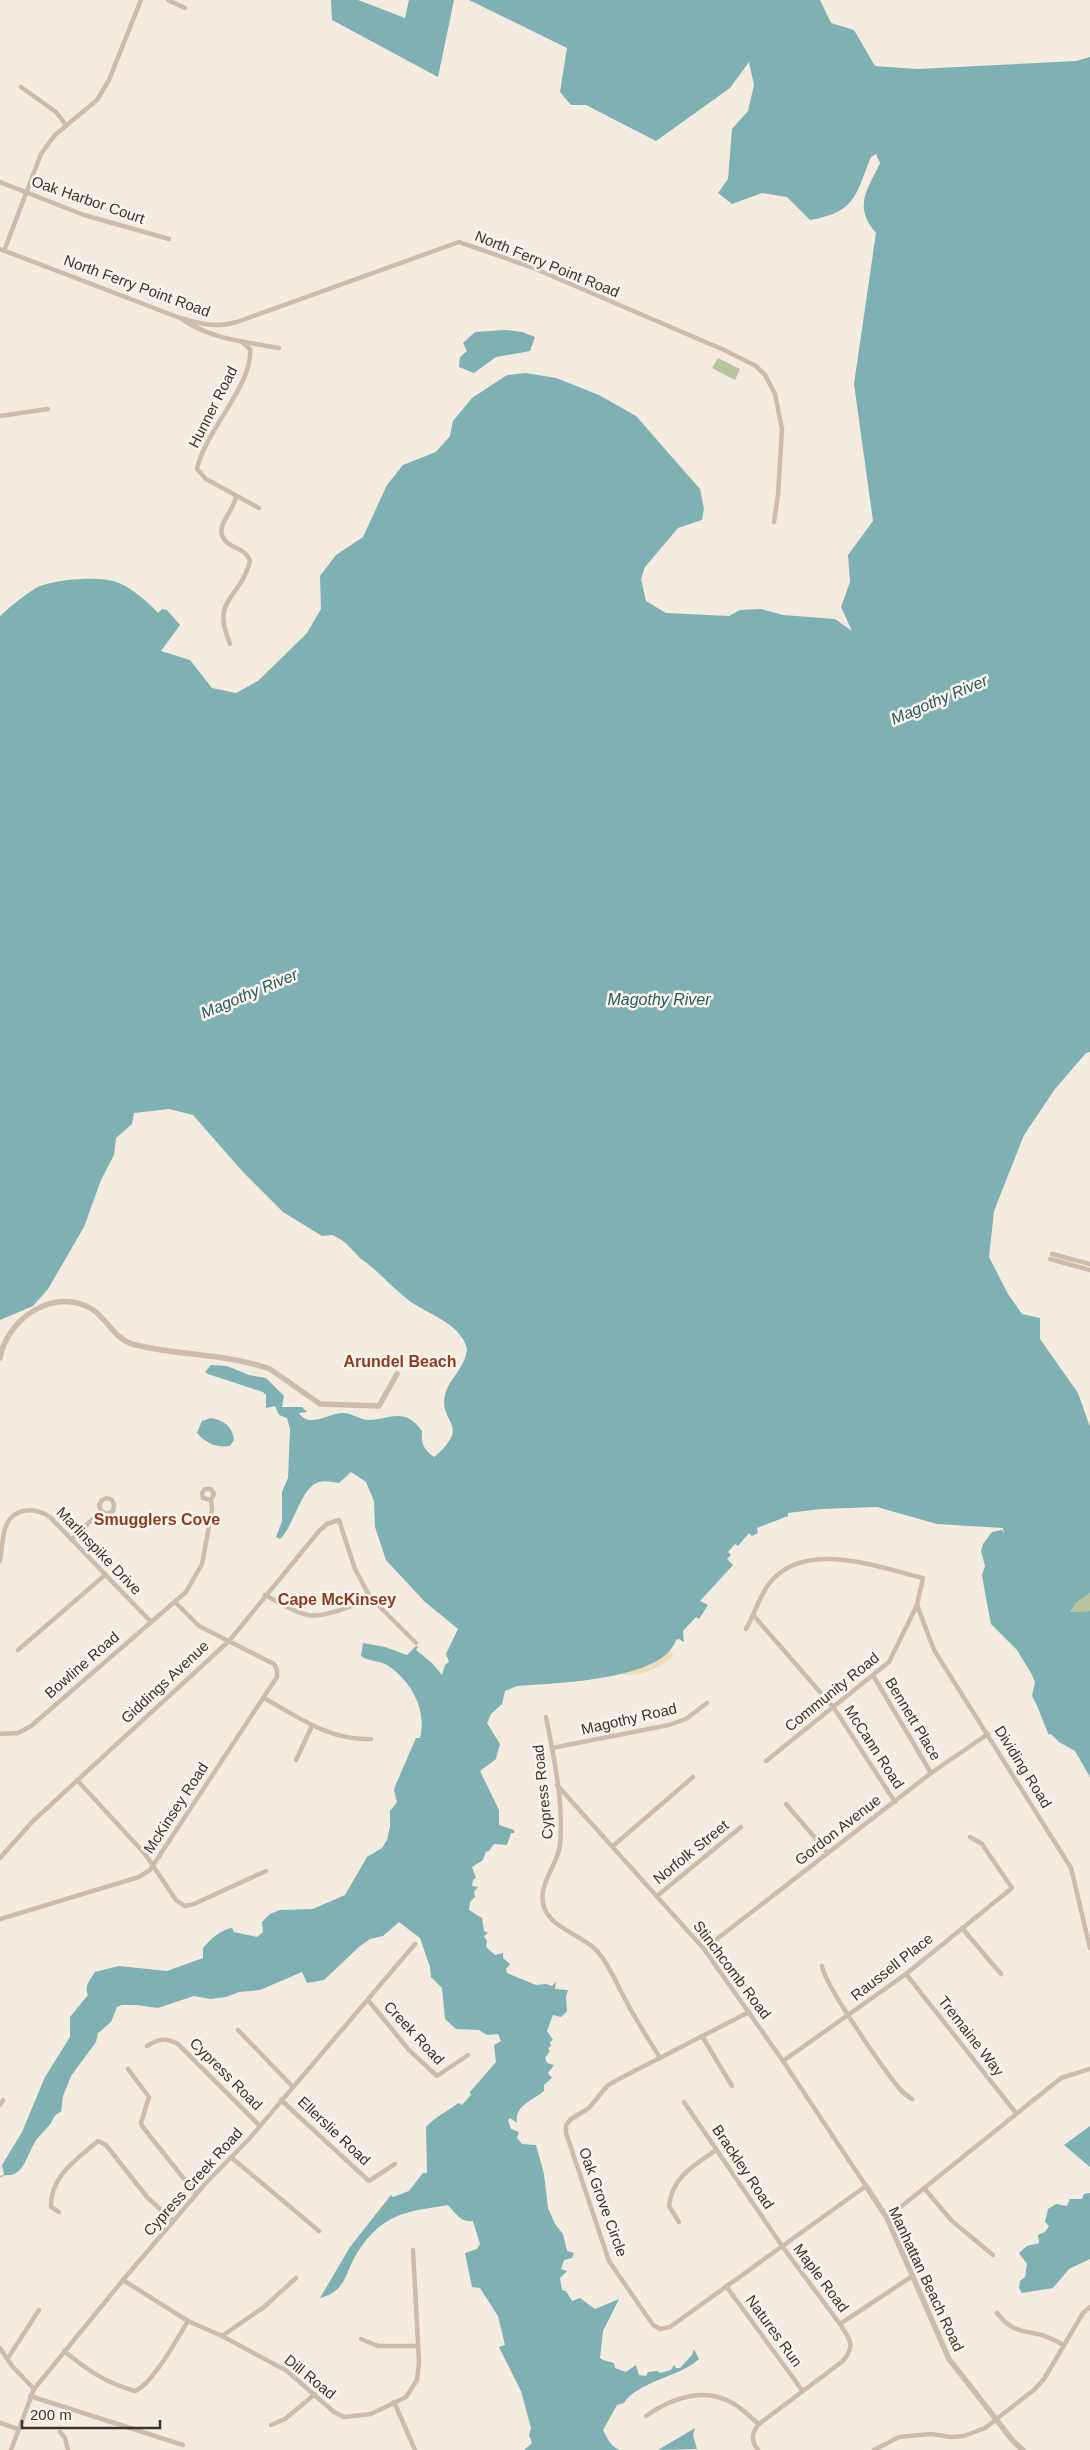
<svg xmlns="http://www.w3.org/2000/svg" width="1090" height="2450" viewBox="0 0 1090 2450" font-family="Helvetica,sans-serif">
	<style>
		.green { fill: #b8c4a0 }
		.sand { fill: #efdcb8 }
		.water { fill: #7fb0b2 }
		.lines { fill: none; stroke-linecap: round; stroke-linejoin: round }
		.stream { stroke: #7fb0b2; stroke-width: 1 }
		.minor { stroke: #cdbbac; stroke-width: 4.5 }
		.tertiary { stroke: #cdbbac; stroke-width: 5.5 }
		.labels { text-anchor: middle; stroke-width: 5; stroke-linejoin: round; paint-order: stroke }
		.street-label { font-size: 15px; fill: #3b302b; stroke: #fbf5ee }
		.water-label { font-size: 16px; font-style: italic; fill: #1f5a5e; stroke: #fbf5ee }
		.neighbourhood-label { font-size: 16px; font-weight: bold; fill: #8c3b22; stroke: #fbf5ee }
	</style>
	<rect width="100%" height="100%" fill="#f4ebe1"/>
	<g class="green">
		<polygon points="718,358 740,369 735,380 712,368"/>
		<polygon points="1090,1593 1090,1611 1070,1612 1076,1603"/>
	</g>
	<path class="sand" d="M670 1651 674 1656C655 1670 641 1678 618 1674L650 1665Z"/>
	<g class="water">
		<polygon points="331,0 358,0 405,18 409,0 454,0 438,77 332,20"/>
		<path d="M469 0H820L831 23 854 30 875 66 917 69 1076 61 1090 57V1052L1086 1053 1055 1089 1024 1135 994 1211 989 1257 1008 1294 1022 1314 1040 1318V1339L1078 1393 1090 1427V1593L1076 1603 1070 1612 1090 1611V1777L1075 1751 1059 1742 1051 1734 1049 1735C1043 1722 1039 1708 1032 1696L1035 1682 1031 1673 1017 1650 991 1624 986 1598 982 1575 985 1566 981 1551 983 1544 992 1532 1002 1530 1004 1534 1003 1528 937 1524 877 1507 821 1509 788 1513V1516L757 1528 758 1533 752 1536 749 1533 738 1546 735 1544 728 1552 731 1555 727 1559 733 1565 700 1601 708 1605 699 1619 696 1617 683 1631 684 1642 679 1639 676 1640C663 1681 553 1683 517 1686L505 1691 502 1704 491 1714 487 1723 500 1744 496 1759 480 1771 499 1810V1825L514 1830V1833H511L507 1845 494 1844 488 1852 486 1851 483 1860 472 1867 476 1878 473 1880 472 1886 478 1887 474 1892 475 1897 470 1902 469 1910 482 1918 484 1931 488 1933 484 1936 487 1941 486 1947 495 1955 503 1953V1958L510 1964 506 1969 507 1973 536 1985 546 1984 552 1986 556 1982 555 1989 568 1990 566 1997 567 2011 561 2017 553 2015 547 2031 553 2040 550 2042 551 2046 548 2048 550 2051 545 2058 547 2063 554 2065 548 2073 552 2078 544 2085V2091C534 2100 514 2105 517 2123L510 2118 508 2120 511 2129 519 2132 517 2138 522 2144 536 2145 544 2174 548 2208 555 2224 563 2234 567 2251 574 2253 572 2258 564 2260 561 2269 567 2271 560 2278 562 2290 566 2291 572 2301 580 2298 595 2309 619 2299 603 2331 600 2358 603 2360 614 2363 615 2368 626 2372 636 2365 639 2375 646 2376 648 2372 657 2371 660 2373 671 2370 674 2365 676 2368H680L692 2355 694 2349 699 2359C680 2377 638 2381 624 2403L617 2405 603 2430C607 2438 611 2447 620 2450H524L532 2443 529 2435 531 2428 521 2391 499 2347 505 2345 498 2316 480 2288 472 2287 465 2253 477 2249 480 2244 473 2221C461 2223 455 2213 448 2205 424 2209 398 2211 379 2227 372 2233 364 2242 359 2250 345 2270 348 2291 320 2298L350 2247 391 2195 393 2197 409 2191 423 2173H427L426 2127C436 2116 447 2112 458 2103L462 2105 471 2095 470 2092 496 2062 494 2045 501 2041 498 2034 487 2035 479 2030 456 2029 445 2019 442 1988 431 1977 430 1967 420 1938 399 1922 383 1936 370 1939 360 1946 324 1980 307 1983 302 1972 260 1990 239 1992 226 1997 210 1999 194 1996 158 2008 136 2005H122L117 2007 111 2022 98 2033 96 2042 71 2076 63 2096 61 2112C55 2114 54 2117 51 2123 46 2130 38 2136 34 2144 26 2157 23 2178 4 2175L2 2165 22 2132 45 2077 70 2037V2017L88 1995C84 1986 90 1980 95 1972L119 1966 167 1971 203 1958V1948C211 1939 220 1930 232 1928L234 1932 257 1937 263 1932 262 1922 270 1914 280 1910 313 1909 345 1895 367 1857 382 1848 387 1840 390 1827V1811L397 1802 394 1790 396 1784 416 1738H420C427 1710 412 1683 390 1667 382 1660 368 1662 361 1656L363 1643 385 1647 407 1655 416 1646 418 1647 416 1650 432 1663 442 1675 445 1665 449 1662 446 1654 458 1629 424 1601 386 1560 375 1527 374 1501 366 1482 351 1472 339 1483C333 1482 325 1480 319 1482 300 1488 295 1525 280 1539L276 1537 282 1521V1492L288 1478 290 1429 287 1418 279 1415 275 1406 266 1408V1395L263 1392 208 1374 205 1372 211 1365 227 1366 249 1375 266 1378 284 1396 282 1407H302L307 1412 299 1413C309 1429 329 1413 343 1413 352 1413 360 1420 369 1420 389 1420 404 1406 422 1431 421 1444 423 1448 434 1457 473 1424 438 1423 445 1395 449 1378 465 1369 467 1349 461 1322 425 1314 407 1299 392 1287 379 1272 364 1261 352 1252 347 1240 332 1235L322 1236 283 1212 243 1172 193 1115 169 1109 134 1113 132 1124 116 1138 114 1155 101 1180 84 1227 48 1289 33 1306 0 1320V616C11 606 23 596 36 588 53 579 101 575 119 583 133 589 148 602 158 613L162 609 167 610 180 625 161 651 190 660 212 688 236 693 258 681 307 633 321 609 320 576 336 555 363 537 387 485 403 465 436 452 450 436 453 421 472 398 507 375 526 373 556 378 599 395 636 416 700 489 704 509 702 520 678 528 645 567 641 579 646 601 666 613 729 616 740 610 761 609 783 615 835 619 852 631 841 607 850 582 848 555 873 521 854 384 876 233C853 206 867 191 880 163L876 154 871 157C855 196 856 212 810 220L787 197 762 193 732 204 718 193 728 179 732 129 748 111 754 85 749 62 730 88 656 141 586 105H571L560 92 567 48Z"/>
		<polygon points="505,330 522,332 535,337 530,351 496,357 474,373 459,367 460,357 467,351 463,343 475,332"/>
		<path d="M211 1418C225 1421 232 1426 234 1440L230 1446C216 1448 206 1443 197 1433L202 1421Z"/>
		<polygon points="1090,2126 1090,2167 1064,2145"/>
		<polygon points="1090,2193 1090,2259 1069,2269 1053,2288 1022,2293 1019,2288 1020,2281 1025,2277 1027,2264 1019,2253 1027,2246 1039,2243 1038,2235 1045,2232 1049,2226 1045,2222 1048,2209 1056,2204 1067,2206 1070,2199 1082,2199 1084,2194"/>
		<polygon points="695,2428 693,2435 697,2449 658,2450"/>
	</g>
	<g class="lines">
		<polyline class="stream" points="0,2177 4,2175"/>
		<g class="minor">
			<polyline points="168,0 185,8"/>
			<polyline points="21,87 56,112 66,125"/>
			<polyline points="0,182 84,215 169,239"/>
			<path d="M0 249 180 318C201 324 216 328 237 322L459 242 531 267 724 350 756 366 765 375 775 394 782 429 778 495 774 522"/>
			<polyline points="4,251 41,154 55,135 97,100 109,80 141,0"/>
			<path d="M183 320C212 339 245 342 279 348"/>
			<path d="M242 342 250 349C254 383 204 433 197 469L206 479 259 508"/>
			<polyline points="0,416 48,409"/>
			<path d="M230 644C210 597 241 599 250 561 245 546 226 549 222 535 218 523 235 509 236 496"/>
			<polyline points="1052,1254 1090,1264"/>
			<polyline points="1050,1259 1090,1270"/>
			<polyline points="71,1540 101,1511 107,1514 113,1511 114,1505 112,1500 107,1498 102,1500 99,1505 101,1511"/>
			<path d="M0 1561C2 1550 2 1536 6 1526 14 1507 35 1507 50 1517L151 1622"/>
			<path d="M265 1595C279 1602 293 1612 308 1615 323 1618 357 1605 370 1597"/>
			<polyline points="917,1605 934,1650 1071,1868 1090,1948"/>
			<polyline points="754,1616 834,1708 895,1802"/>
			<path d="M746 1629C754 1615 759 1598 768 1585 803 1538 877 1567 923 1578L917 1605 889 1662 766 1761"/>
			<polyline points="18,1650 105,1575"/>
			<polyline points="874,1677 931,1773"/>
			<path d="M264 1698C298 1717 330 1741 371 1739"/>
			<path d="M546 1717C554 1758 564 1803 560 1845 558 1864 539 1883 543 1903 548 1929 583 1934 598 1952 610 1966 616 1983 625 1999 635 2019 648 2038 660 2058"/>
			<polyline points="0,1734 18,1733 31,1726 186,1592 202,1564 212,1510 211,1500 214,1494 211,1489 205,1489 202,1493 203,1498 211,1500"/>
			<polyline points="552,1748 669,1725 686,1719 707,1703"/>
			<polyline points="296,1760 312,1726"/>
			<polyline points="77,1780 145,1854 176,1900 185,1906 194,1904 266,1871"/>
			<polyline points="557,1785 704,1949 783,2061 866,2186 670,2327 660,2329 653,2325 609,2261 566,2133 566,2125 571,2119 589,2108 607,2086 619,2079 749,2012"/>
			<polyline points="786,1804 828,1853"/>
			<polyline points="613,1846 693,1777"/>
			<polyline points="0,1858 33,1821 229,1641 319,1531 327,1524 339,1520 355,1569 370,1597 416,1643"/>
			<polyline points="657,1896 741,1827"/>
			<polyline points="0,1919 139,1877 150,1870 277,1677 277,1670 274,1664 199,1626 175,1602"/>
			<polyline points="962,1928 1001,1974"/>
			<polyline points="704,1949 931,1773 988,1734"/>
			<path d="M822 1966C824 1984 883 2068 898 2087 902 2092 907 2096 912 2099"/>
			<polyline points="906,1974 1016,2113"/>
			<polyline points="368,2000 409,2050 437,2076 468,2055"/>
			<polyline points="238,2030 292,2086"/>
			<polyline points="702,2036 732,2086"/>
			<path d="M147 2046C158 2039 166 2037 178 2044L259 2125"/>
			<polyline points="783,2061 906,1974 1012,1888 982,1844 970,1837"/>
			<polyline points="128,2069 149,2097 141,2123 142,2126 196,2194"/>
			<polyline points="281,2100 369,2181 395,2164"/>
			<polyline points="684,2102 782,2246 840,2324"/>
			<polyline points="0,2105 3,2100"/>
			<polyline points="232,2158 319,2231"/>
			<polyline points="924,2188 952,2221 993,2255"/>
			<path d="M59 2212 51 2207C50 2176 77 2159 98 2141L106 2145 147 2197 173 2221"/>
			<polyline points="887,2218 1061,2078 1090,2069"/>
			<path d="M679 2222 669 2206C672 2177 693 2166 716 2150"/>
			<polyline points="123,2280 188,2321 222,2336 287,2371 334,2412 344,2417 371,2414 406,2397 417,2380 419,2362 413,2250"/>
			<polyline points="726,2286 802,2390"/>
			<path d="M997 2313C1012 2332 1020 2330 1042 2335 1049 2337 1057 2342 1064 2345"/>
			<polyline points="222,2336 264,2307 296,2278"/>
			<polyline points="361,2339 378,2346 417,2346"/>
			<polyline points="0,2348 12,2366 34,2389"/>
			<path d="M64 2351C89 2371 104 2382 135 2391 152 2385 178 2337 188 2321"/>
			<polyline points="8,2358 39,2310"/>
			<polyline points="30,2396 183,2445"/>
			<polyline points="394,2402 415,2450"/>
			<path d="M646 2416C671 2398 705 2386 734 2404 743 2409 751 2418 759 2424"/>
			<polyline points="0,2423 18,2429"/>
			<polyline points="271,2425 285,2419 315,2394"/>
			<polyline points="60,2432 65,2438 68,2450"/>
			<polyline points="11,2450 34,2389 123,2280 205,2184 249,2139 415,1944"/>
			<path d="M758 2450C751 2441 751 2433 759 2424L843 2361C856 2345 850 2340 840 2324L911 2277"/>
			<polyline points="874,2450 899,2437 931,2434 951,2437 964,2436 985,2428 1035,2389 1044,2379 1083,2313 1090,2307"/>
		</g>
		<g class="tertiary">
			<path d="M0 1358C7 1319 54 1286 92 1309 106 1318 115 1339 132 1344 177 1356 224 1353 270 1369L320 1404 379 1406 397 1374"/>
			<polyline points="866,2186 887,2218 949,2359 1013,2441 1023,2450"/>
		</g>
	</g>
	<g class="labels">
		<g class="street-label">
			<text transform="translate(88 200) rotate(19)" y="5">Oak Harbor Court</text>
			<text transform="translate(547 264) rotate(22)" y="5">North Ferry Point Road</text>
			<text transform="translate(137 286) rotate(20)" y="5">North Ferry Point Road</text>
			<text transform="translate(213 407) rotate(-63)" y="5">Hunner Road</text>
			<text transform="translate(99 1551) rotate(46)" y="5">Marlinspike Drive</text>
			<text transform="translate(82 1665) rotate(-41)" y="5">Bowline Road</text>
			<text transform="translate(165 1682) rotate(-43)" y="5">Giddings Avenue</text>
			<text transform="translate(832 1692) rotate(-39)" y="5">Community Road</text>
			<text transform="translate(629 1719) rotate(-13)" y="5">Magothy Road</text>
			<text transform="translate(913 1719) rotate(59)" y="5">Bennett Place</text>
			<text transform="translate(874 1747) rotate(57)" y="5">McCann Road</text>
			<text transform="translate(1023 1767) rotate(58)" y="5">Dividing Road</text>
			<text transform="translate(543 1792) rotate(-96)" y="5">Cypress Road</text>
			<text transform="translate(176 1808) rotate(-57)" y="5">McKinsey Road</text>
			<text transform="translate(838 1830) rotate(-38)" y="5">Gordon Avenue</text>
			<text transform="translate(691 1852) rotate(-39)" y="5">Norfolk Street</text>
			<text transform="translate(892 1967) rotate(-38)" y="5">Raussell Place</text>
			<text transform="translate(732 1970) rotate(53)" y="5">Stinchcomb Road</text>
			<text transform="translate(414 2033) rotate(47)" y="5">Creek Road</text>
			<text transform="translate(971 2036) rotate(52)" y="5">Tremaine Way</text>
			<text transform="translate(226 2074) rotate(45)" y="5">Cypress Road</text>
			<text transform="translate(334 2131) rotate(43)" y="5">Ellerslie Road</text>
			<text transform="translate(743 2167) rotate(56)" y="5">Brackley Road</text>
			<text transform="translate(193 2182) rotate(-48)" y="5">Cypress Creek Road</text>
			<text transform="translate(603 2202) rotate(70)" y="5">Oak Grove Circle</text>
			<text transform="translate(821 2278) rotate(53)" y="5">Maple Road</text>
			<text transform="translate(926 2279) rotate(65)" y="5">Manhattan Beach Road</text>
			<text transform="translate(774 2331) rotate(54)" y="5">Natures Run</text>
			<text transform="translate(310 2377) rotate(39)" y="5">Dill Road</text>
		</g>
		<g class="water-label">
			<text transform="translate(939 699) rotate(-23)" y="6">Magothy River</text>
			<text transform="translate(249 993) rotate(-23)" y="6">Magothy River</text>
			<text x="659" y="1005">Magothy River</text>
		</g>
		<g class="neighbourhood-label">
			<text x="400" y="1367">Arundel Beach</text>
			<text x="157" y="1525">Smugglers Cove</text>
			<text x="337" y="1605">Cape McKinsey</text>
		</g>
	</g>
	<path d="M22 2420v8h138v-8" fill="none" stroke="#3b302b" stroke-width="2.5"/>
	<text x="30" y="2420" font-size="15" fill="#3b302b" stroke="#fbf5ee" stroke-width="4" paint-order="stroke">200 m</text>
</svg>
